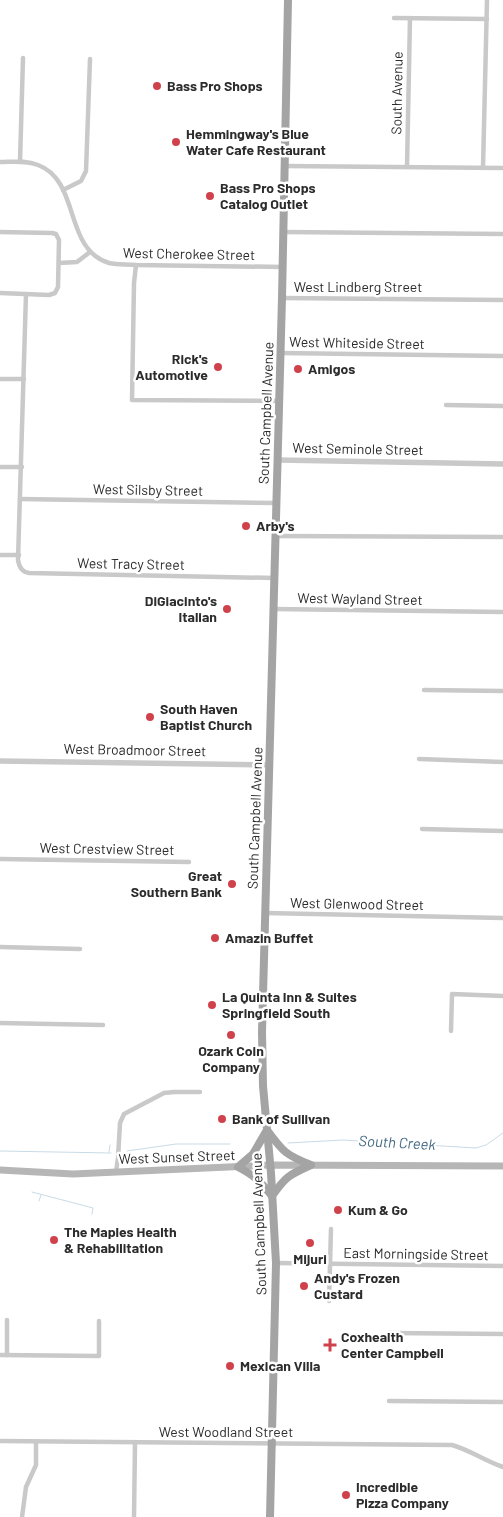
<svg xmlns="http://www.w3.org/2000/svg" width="503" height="1517" viewBox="0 0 503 1517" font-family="Barlow,sans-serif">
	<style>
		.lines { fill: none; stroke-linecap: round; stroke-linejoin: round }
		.stream { stroke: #c9dbe6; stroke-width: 1 }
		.minor { stroke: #c9c9c9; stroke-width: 4.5 }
		.tertiary { stroke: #c9c9c9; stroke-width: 5.5 }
		.secondary { stroke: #b6b6b6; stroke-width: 7 }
		.primary { stroke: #a4a4a4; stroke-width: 8 }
		.poi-dot { fill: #cf424c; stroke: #fff; stroke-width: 2 }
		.labels { text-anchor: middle; stroke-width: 5; stroke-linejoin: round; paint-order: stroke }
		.poi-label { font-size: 14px; font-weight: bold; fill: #2c2c2c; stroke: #fff; text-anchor: start }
		.street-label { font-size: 14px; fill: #2c2c2c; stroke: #fff }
		.water-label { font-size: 15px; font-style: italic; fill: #456b84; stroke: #fff }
	</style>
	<rect width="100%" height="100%" fill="#fff"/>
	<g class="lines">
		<g class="stream">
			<polyline points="288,1143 343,1140 476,1148 486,1145 503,1133"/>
			<polyline points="0,1151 111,1153"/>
			<polyline points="127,1151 176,1144 230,1144"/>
			<polyline points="109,1152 110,1145"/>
			<polyline points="32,1192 93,1208 92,1214"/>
			<polyline points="39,1201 41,1195"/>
		</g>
		<g class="minor">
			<polyline points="394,18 487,19"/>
			<path d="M0 162C12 162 26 160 38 165 81 181 63 249 109 263 118 265 127 264 136 265L283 267"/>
			<polyline points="20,162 23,58"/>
			<polyline points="284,166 503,168"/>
			<polyline points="407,167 410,18"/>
			<polyline points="483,168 487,0"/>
			<polyline points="63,190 81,181 86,171 90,59"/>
			<polyline points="0,232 52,233 56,234 59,240 58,287 55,293 49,295 0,293"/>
			<polyline points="283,232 503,234"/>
			<polyline points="59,263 77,262 90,252"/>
			<polyline points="136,265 134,283 132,400 278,401"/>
			<path d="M26 294 18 560C19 567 22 572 29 573L274 578"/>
			<polyline points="282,298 503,300"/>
			<polyline points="280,353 503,356"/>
			<polyline points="0,379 24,379"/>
			<polyline points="446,405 503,406"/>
			<polyline points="0,467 22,467"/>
			<polyline points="20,499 276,503"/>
			<polyline points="275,536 503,537"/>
			<polyline points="0,555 19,555"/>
			<polyline points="273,609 503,612"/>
			<polyline points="424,690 503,691"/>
			<polyline points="419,759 503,762"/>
			<polyline points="422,829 503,831"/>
			<polyline points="0,859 189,862"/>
			<polyline points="265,913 503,918"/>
			<polyline points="0,947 80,949"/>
			<polyline points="0,1023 103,1025"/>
			<polyline points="451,1031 452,994 503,996"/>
			<polyline points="116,1172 118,1158 120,1123 124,1114 164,1093 174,1092 200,1092"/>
			<polyline points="276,1263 503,1266"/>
			<polyline points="329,1301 331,1229"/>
			<polyline points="389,1333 503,1334"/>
			<polyline points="0,1355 99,1356 99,1321"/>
			<polyline points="7,1355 7,1320"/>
			<polyline points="389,1401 503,1402"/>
			<path d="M0 1441 452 1445C470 1450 485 1461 503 1467"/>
			<polyline points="22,1517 26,1487 36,1465 36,1442"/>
			<polyline points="134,1517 135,1443"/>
		</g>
		<g class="tertiary">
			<polyline points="277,460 503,464"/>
			<polyline points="0,761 269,765"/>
		</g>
		<polyline class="secondary" points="0,1170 73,1174 270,1165 503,1166"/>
		<g class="primary">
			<path d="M267 1130C283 1152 286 1155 311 1165 289 1175 286 1176 272 1196 261 1182 254 1175 238 1167L253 1154Z"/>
			<polyline points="270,1517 276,1263 271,1173 263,1086 262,1032 282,298 288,0"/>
		</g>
	</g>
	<g class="poi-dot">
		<circle cx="157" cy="86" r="5"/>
		<circle cx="176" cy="142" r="5"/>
		<circle cx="210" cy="196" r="5"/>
		<circle cx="218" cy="367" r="5"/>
		<circle cx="298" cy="369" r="5"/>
		<circle cx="246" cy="526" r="5"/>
		<circle cx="227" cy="609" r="5"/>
		<circle cx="150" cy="717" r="5"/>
		<circle cx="232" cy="884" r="5"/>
		<circle cx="215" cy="938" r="5"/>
		<circle cx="212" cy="1005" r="5"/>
		<circle cx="231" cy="1035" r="5"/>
		<circle cx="222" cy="1119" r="5"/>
		<circle cx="338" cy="1210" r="5"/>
		<circle cx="54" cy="1240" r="5"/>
		<circle cx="310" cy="1243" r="5"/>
		<circle cx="304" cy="1286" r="5"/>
		<path d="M327.5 1337.5h5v5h5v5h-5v5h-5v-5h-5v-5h5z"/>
		<circle cx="230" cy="1366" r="5"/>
		<circle cx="346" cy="1495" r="5"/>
	</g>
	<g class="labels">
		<g class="poi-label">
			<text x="167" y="91">Bass Pro Shops</text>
			<text x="186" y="139">Hemmingway's Blue<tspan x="186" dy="16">Water Cafe Restaurant</tspan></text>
			<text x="220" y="193">Bass Pro Shops<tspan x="220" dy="16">Catalog Outlet</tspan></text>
			<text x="208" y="364" text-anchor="end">Rick's<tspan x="208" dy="16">Automotive</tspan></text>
			<text x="308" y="374">Amigos</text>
			<text x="256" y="531">Arby's</text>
			<text x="217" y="606" text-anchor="end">DiGiacinto's<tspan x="217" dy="16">Italian</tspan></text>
			<text x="160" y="714">South Haven<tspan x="160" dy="16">Baptist Church</tspan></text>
			<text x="222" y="881" text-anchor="end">Great<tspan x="222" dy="16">Southern Bank</tspan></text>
			<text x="225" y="943">Amazin Buffet</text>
			<text x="222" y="1002">La Quinta Inn &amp; Suites<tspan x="222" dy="16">Springfield South</tspan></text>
			<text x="231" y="1056" text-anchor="middle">Ozark Coin<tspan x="231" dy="16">Company</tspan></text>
			<text x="232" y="1124">Bank of Sullivan</text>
			<text x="348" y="1215">Kum &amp; Go</text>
			<text x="64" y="1237">The Maples Health<tspan x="64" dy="16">&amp; Rehabilitation</tspan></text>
			<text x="310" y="1264" text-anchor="middle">Mijuri</text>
			<text x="314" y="1283">Andy's Frozen<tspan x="314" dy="16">Custard</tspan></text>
			<text x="341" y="1342">Coxhealth<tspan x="341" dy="16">Center Campbell</tspan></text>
			<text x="240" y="1371">Mexican Villa</text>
			<text x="356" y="1492">Incredible<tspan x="356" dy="16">Pizza Company</tspan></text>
		</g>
		<g class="street-label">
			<text transform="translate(397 93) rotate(-89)" y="5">South Avenue</text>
			<text transform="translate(189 254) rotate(1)" y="5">West Cherokee Street</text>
			<text x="358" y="292">West Lindberg Street</text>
			<text transform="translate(357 343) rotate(1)" y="5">West Whiteside Street</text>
			<text transform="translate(266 413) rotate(-88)" y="5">South Campbell Avenue</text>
			<text transform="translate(358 449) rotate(1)" y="5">West Seminole Street</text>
			<text transform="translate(148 490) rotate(1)" y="5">West Silsby Street</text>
			<text transform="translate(131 564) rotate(1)" y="5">West Tracy Street</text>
			<text transform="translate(360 599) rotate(1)" y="5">West Wayland Street</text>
			<text transform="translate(135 750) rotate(1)" y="5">West Broadmoor Street</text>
			<text transform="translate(255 818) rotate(-88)" y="5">South Campbell Avenue</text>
			<text transform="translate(107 849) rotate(1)" y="5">West Crestview Street</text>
			<text transform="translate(357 904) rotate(1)" y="5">West Glenwood Street</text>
			<text transform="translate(177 1157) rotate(-2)" y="5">West Sunset Street</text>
			<text transform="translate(259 1224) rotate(-92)" y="5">South Campbell Avenue</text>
			<text transform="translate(416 1254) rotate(1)" y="5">East Morningside Street</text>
			<text x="226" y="1437">West Woodland Street</text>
		</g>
		<g class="water-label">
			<text transform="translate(397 1143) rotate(3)" y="5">South Creek</text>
		</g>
	</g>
</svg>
